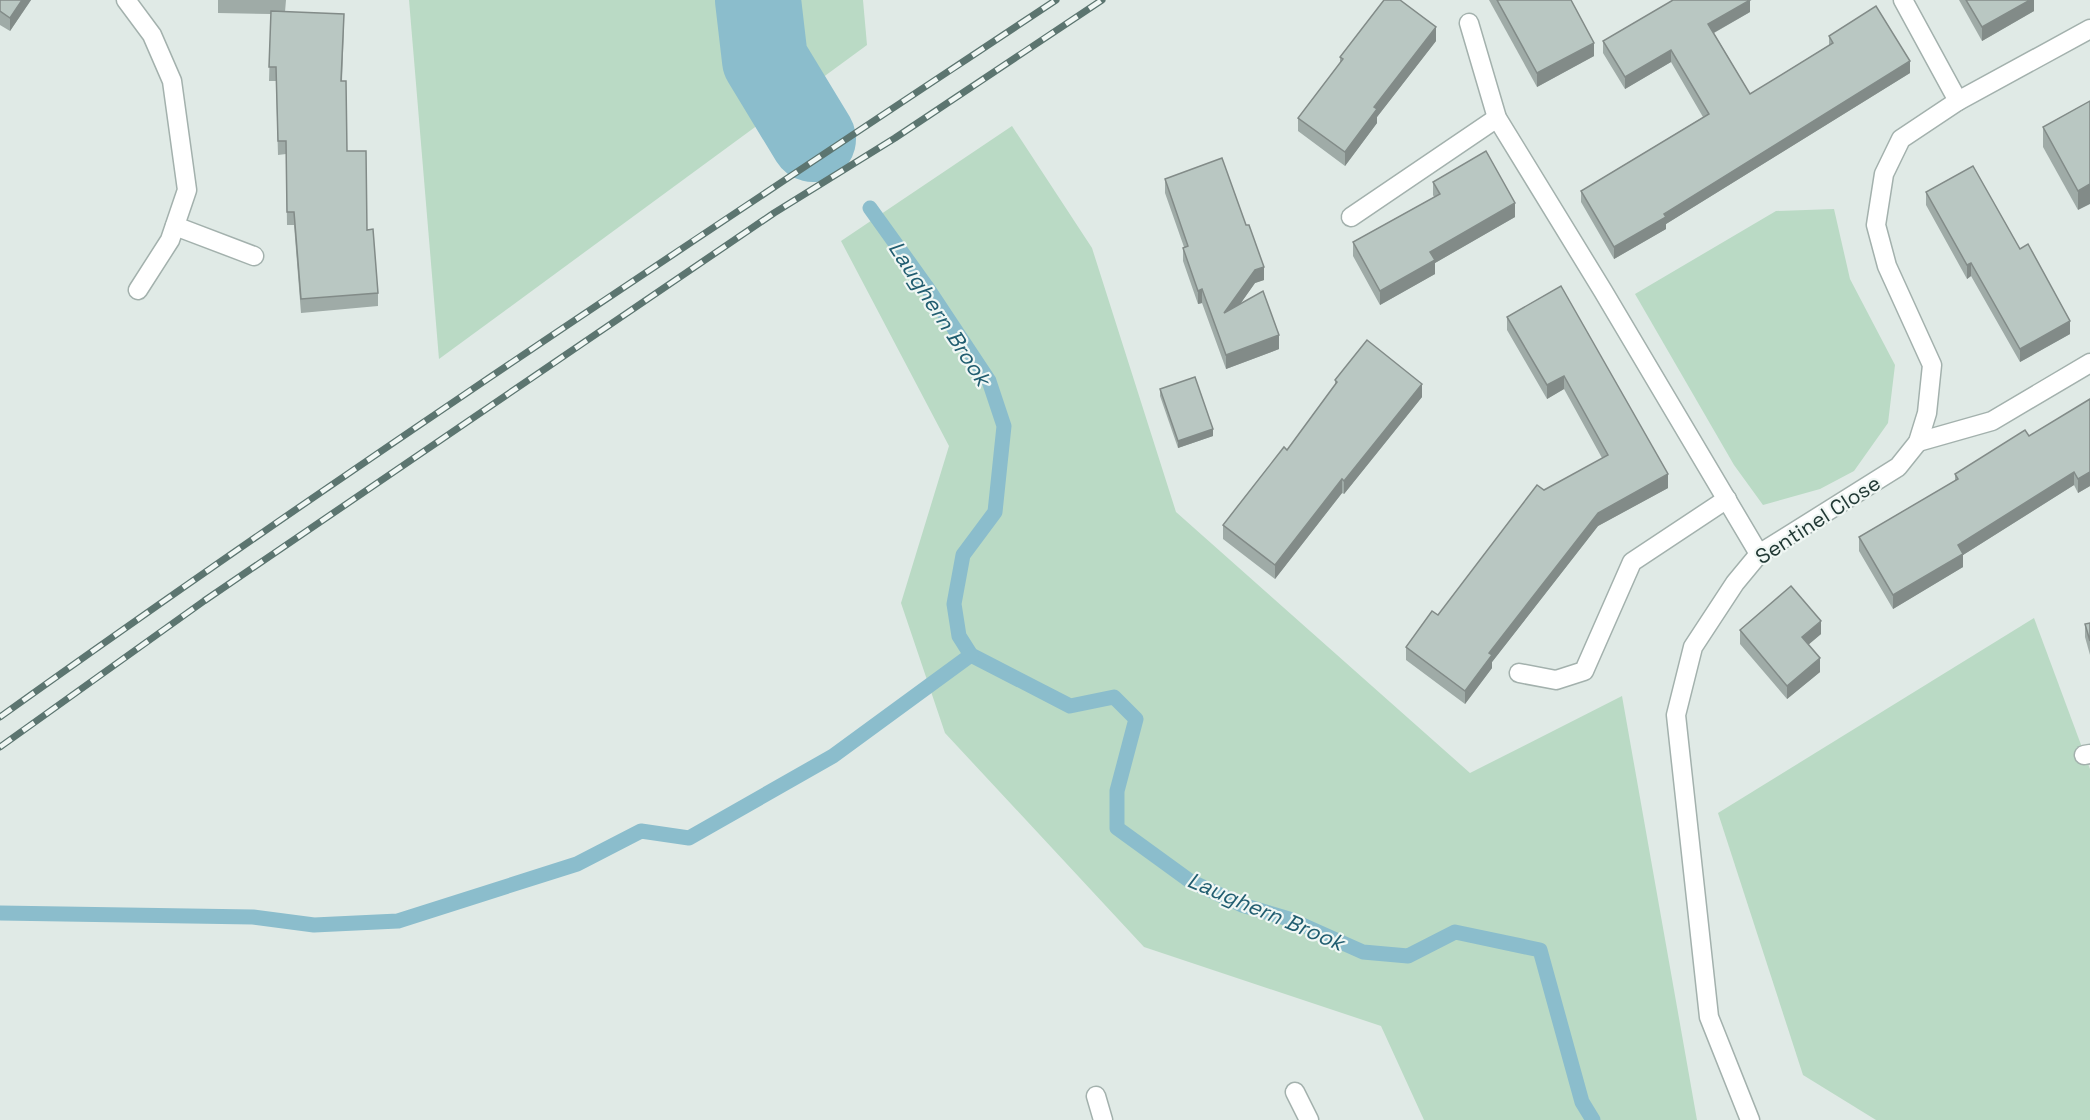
<svg xmlns="http://www.w3.org/2000/svg" width="2090" height="1120" viewBox="0 0 2090 1120" font-family="'Space Grotesk',sans-serif">
	<style>
		.green { fill: #badac5 }
		.lines { fill: none; stroke-linecap: round; stroke-linejoin: round }
		.stream { stroke: #8bbdcc; stroke-width: 15 }
		.river { stroke: #8bbdcc; stroke-width: 86 }
		.service-casing { stroke: #a3b1ad; stroke-width: 21 }
		.minor-casing { stroke: #a3b1ad; stroke-width: 21 }
		.service { stroke: #fff; stroke-width: 18 }
		.minor { stroke: #fff; stroke-width: 18 }
		.rail-casing { stroke: #5c7570; stroke-width: 7 }
		.rail { stroke: #f0f7f4; stroke-width: 4.5; stroke-dasharray: 14; stroke-linecap: butt }
		.wall { fill: #9faba7 }
		.shaded-wall { fill: #828b88 }
		.building { fill: #b9c7c2; stroke: #828b88; stroke-width: 1.5 }
		.labels { text-anchor: middle; stroke-width: 4.5; stroke-linejoin: round; paint-order: stroke }
		.street-label { font-size: 21px; fill: #223935; stroke: #f0f7f4 }
		.water-label { font-size: 22px; font-style: italic; fill: #215d70; stroke: #f0f7f4 }
	</style>
	<rect width="100%" height="100%" fill="#e0eae6"/>
	<g class="green">
		<polygon points="409,0 863,0 867,45 439,359"/>
		<polygon points="1012,126 1092,248 1176,512 1470,773 1622,696 1697,1120 1424,1120 1381,1026 1144,947 945,733 901,603 949,446 841,241"/>
		<polygon points="1834,209 1850,279 1895,365 1888,423 1854,471 1820,489 1763,505 1734,465 1635,294 1776,211"/>
		<polygon points="2034,618 2090,769 2090,1120 1876,1120 1803,1075 1718,813"/>
	</g>
	<g class="lines">
		<g class="stream">
			<polyline points="870,208 926,286 989,381 1004,426 995,512 963,555 954,604 959,636 971,655 1070,706 1114,697 1136,719 1117,791 1117,828 1190,881 1242,905 1289,919 1363,952 1408,956 1455,932 1540,950 1582,1102 1593,1120"/>
			<polyline points="0,913 253,917 314,925 398,921 577,864 641,831 689,838 833,756 971,655"/>
		</g>
		<polyline class="river" points="758,0 765,60 813,139"/>
		<defs>
			<g id="service">
				<polyline points="1469,23 1497,118 1603,291 1759,554"/>
				<polyline points="1351,217 1497,118"/>
				<polyline points="1918,442 1992,421 2090,363"/>
				<polyline points="1519,673 1556,680 1584,671 1632,562 1727,499"/>
				<polyline points="1295,1092 1309,1120"/>
				<polyline points="1096,1096 1103,1120"/>
			</g>
			<g id="minor">
				<polyline points="126,0 152,35 172,81 187,190 170,240 138,290"/>
				<polyline points="1903,0 1958,101"/>
				<polyline points="175,226 254,256"/>
				<polyline points="2084,755 2090,754"/>
				<polyline points="1750,1120 1709,1017 1676,715 1693,647 1735,583 1759,554 1898,467 1918,442 1927,413 1932,365 1887,266 1876,225 1884,174 1901,139 1958,101 2090,29"/>
			</g>
		</defs>
		<use href="#service" class="service-casing"/>
		<use href="#minor" class="minor-casing"/>
		<use href="#service" class="service"/>
		<use href="#minor" class="minor"/>
		<defs>
			<g id="rail">
				<path d="M0 717C346 469 702 235 1056 0"/>
				<polyline points="0,747 204,601 774,213 895,138 1102,0"/>
			</g>
		</defs>
		<use href="#rail" class="rail-casing"/>
		<use href="#rail" class="rail"/>
	</g>
	<g class="wall">
		<polygon points="0,0 31,0 10,31 0,25"/>
		<polygon points="218,0 286,0 285,12 344,27 342,81 347,151 367,230 378,293 378,306 301,313 294,225 287,225 286,154 278,155 276,81 269,81 271,14 218,13"/>
		<polygon points="1489,0 1571,0 1594,56 1537,87"/>
		<polygon points="1959,0 2034,0 2034,11 1982,41"/>
		<polygon points="1750,12 1714,33 1750,94 1829,45 1829,36 1910,73 1666,224 1666,229 1614,259 1581,202 1581,191 1703,117 1671,62 1625,89 1603,53 1603,41"/>
		<polygon points="1436,41 1377,117 1377,123 1345,166 1298,131 1298,118 1340,63 1340,57"/>
		<polygon points="2090,101 2078,210 2043,147 2043,127"/>
		<polygon points="1165,179 1264,280 1255,283 1240,304 1279,349 1226,369 1202,303 1198,304 1183,261 1183,248 1184,247 1165,193"/>
		<polygon points="1433,182 1515,217 1435,263 1435,274 1380,305 1353,256 1353,242 1434,197 1433,195"/>
		<polygon points="1926,192 2020,249 2070,334 2020,362 1971,276 1967,279 1926,205"/>
		<polygon points="1561,286 1668,488 1598,526 1492,662 1492,668 1465,704 1406,660 1406,647 1602,458 1564,389 1547,399 1507,330 1507,317"/>
		<polygon points="1335,380 1422,397 1344,494 1342,493 1275,579 1223,539 1223,525 1287,450 1335,385"/>
		<polygon points="1160,389 1213,436 1178,448 1160,396"/>
		<polygon points="2090,399 2090,486 2078,493 2074,485 1963,555 1963,567 1893,609 1859,551 1859,537 1955,481 1955,474 2029,436"/>
		<polygon points="2090,623 2090,655 2085,637 2085,624"/>
		<polygon points="1740,630 1821,634 1808,645 1820,672 1787,699 1740,644"/>
	</g>
	<g class="shaded-wall">
		<polygon points="22,0 31,0 10,31 10,18"/>
		<polygon points="1750,0 1750,12 1708,36 1708,24"/>
		<polygon points="2030,0 2034,0 2034,11 1982,41 1982,27"/>
		<polygon points="1436,27 1436,41 1377,117 1377,123 1345,166 1345,152 1374,107"/>
		<polygon points="1594,43 1594,56 1537,87 1537,73"/>
		<polygon points="1671,50 1671,62 1625,89 1625,77"/>
		<polygon points="1910,61 1910,73 1666,224 1666,229 1614,259 1614,247 1664,214"/>
		<polygon points="2090,184 2090,204 2078,210 2078,191"/>
		<polygon points="1515,203 1515,217 1435,263 1435,274 1380,305 1380,291 1430,252"/>
		<polygon points="1971,263 1971,276 1967,279 1967,265"/>
		<polygon points="1264,267 1264,280 1255,283 1224,327 1224,313 1255,270"/>
		<polygon points="1202,289 1202,303 1198,304 1198,291"/>
		<polygon points="2070,321 2070,334 2020,362 2020,349"/>
		<polygon points="1279,335 1279,349 1226,369 1226,355"/>
		<polygon points="1564,376 1564,389 1547,399 1547,385"/>
		<polygon points="1422,384 1422,397 1344,494 1344,481"/>
		<polygon points="1213,429 1213,436 1178,448 1178,441"/>
		<polygon points="2074,472 2074,485 1963,555 1963,567 1893,609 1893,595 1958,545"/>
		<polygon points="2090,472 2090,486 2078,493 2078,479"/>
		<polygon points="1668,474 1668,488 1598,526 1492,662 1492,668 1465,704 1465,691 1489,653 1598,513"/>
		<polygon points="1342,479 1342,493 1275,579 1275,565"/>
		<polygon points="1821,621 1821,634 1802,650 1802,637"/>
		<polygon points="1820,658 1820,672 1787,699 1787,686"/>
	</g>
	<g class="building">
		<polygon points="0,0 22,0 10,18 0,11"/>
		<polygon points="1384,0 1400,0 1436,27 1374,107 1377,109 1345,152 1298,118 1343,59 1340,57"/>
		<polygon points="1497,0 1571,0 1594,43 1537,73"/>
		<polygon points="1673,0 1750,0 1708,24 1750,94 1833,43 1829,36 1876,6 1910,61 1664,214 1666,217 1614,247 1581,191 1709,114 1671,50 1625,77 1603,41"/>
		<polygon points="1966,0 2030,0 1982,27"/>
		<polygon points="271,11 344,14 341,81 346,81 347,151 366,151 367,230 373,229 378,293 301,299 294,212 287,212 286,141 278,141 276,67 269,67"/>
		<polygon points="2090,101 2090,184 2078,191 2043,127"/>
		<polygon points="1486,151 1515,203 1430,252 1435,260 1380,291 1353,242 1440,194 1433,182"/>
		<polygon points="1222,158 1246,225 1249,225 1264,267 1255,270 1224,313 1263,291 1279,335 1226,355 1202,289 1198,291 1183,248 1188,246 1165,179"/>
		<polygon points="1973,166 2020,249 2028,244 2070,321 2020,349 1971,263 1967,265 1926,192"/>
		<polygon points="1561,286 1668,474 1598,513 1489,653 1492,655 1465,691 1406,647 1432,611 1438,615 1537,485 1544,490 1608,455 1564,376 1547,385 1507,317"/>
		<polygon points="1367,340 1422,384 1344,481 1342,479 1275,565 1223,525 1284,447 1287,450 1337,382 1335,380"/>
		<polygon points="1195,377 1213,429 1178,441 1160,389"/>
		<polygon points="2090,399 2090,472 2078,479 2074,472 1958,545 1963,554 1893,595 1859,537 1958,479 1955,474 2025,430 2029,436"/>
		<polygon points="1791,586 1821,621 1802,637 1820,658 1787,686 1740,630"/>
		<polygon points="2090,623 2090,641 2085,624"/>
	</g>
	<g class="labels">
		<g class="street-label">
			<text transform="translate(1818 520) rotate(-33)" y="7">Sentinel Close</text>
		</g>
		<g class="water-label">
			<text transform="translate(940 313) rotate(57)" y="8">Laughern Brook</text>
			<text transform="translate(1266 911) rotate(23)" y="8">Laughern Brook</text>
		</g>
	</g>
</svg>
